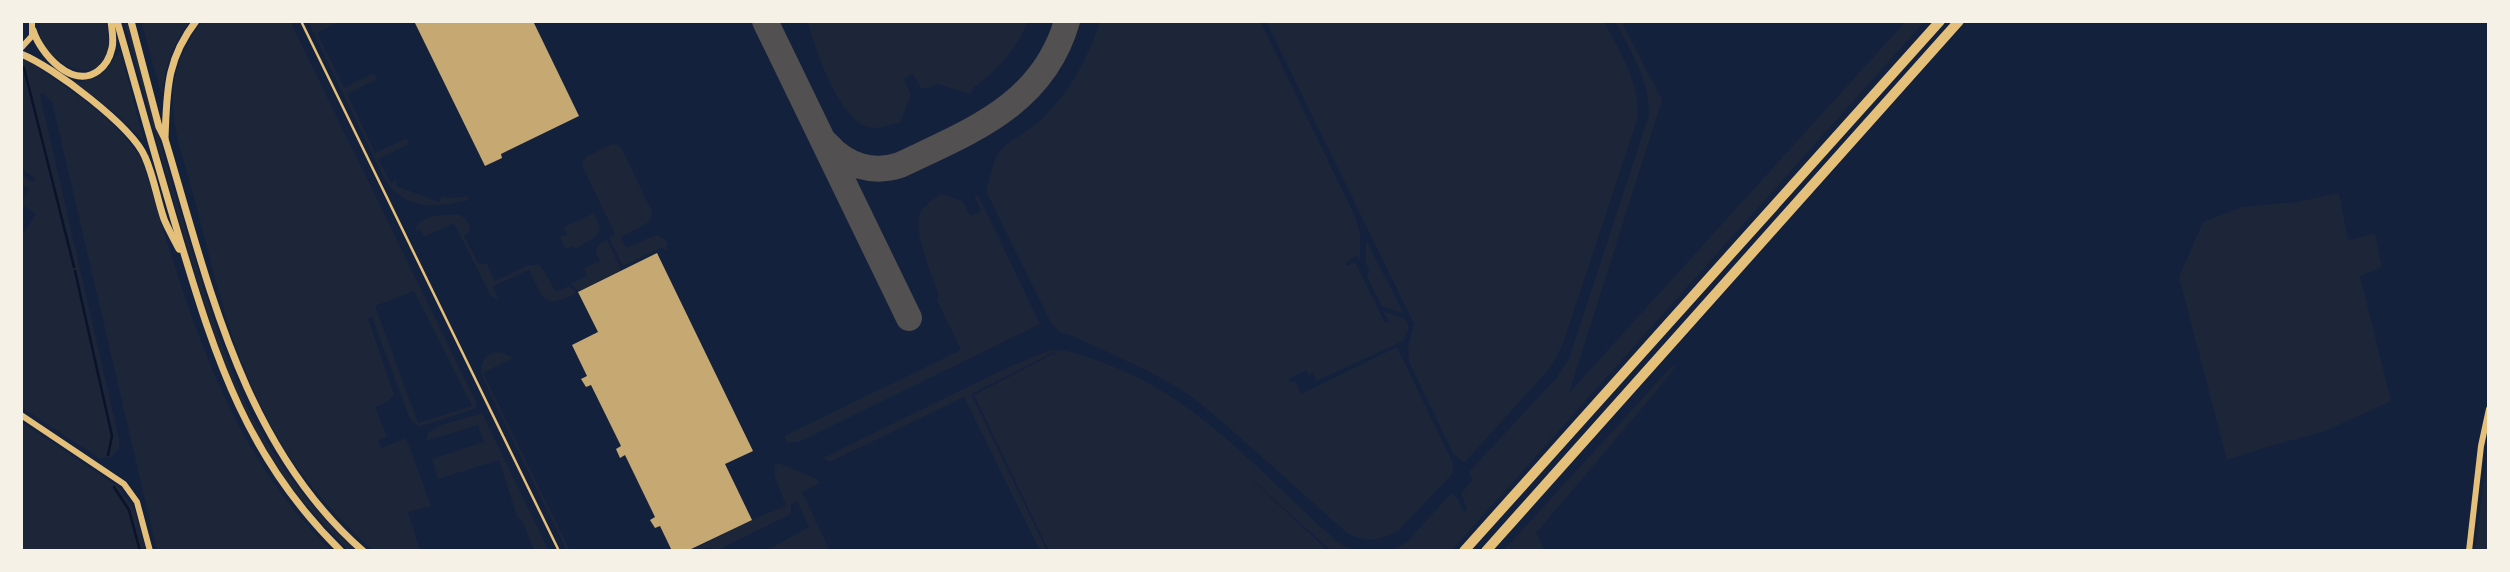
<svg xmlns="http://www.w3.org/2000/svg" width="2510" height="572" viewBox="0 0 2510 572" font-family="Figtree,sans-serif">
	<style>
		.green { fill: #1d2539; fill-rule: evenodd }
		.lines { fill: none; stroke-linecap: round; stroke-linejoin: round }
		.stream { stroke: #0b132b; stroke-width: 2.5 }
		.taxiway { stroke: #525050; stroke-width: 26 }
		.building { fill: #c6a872 }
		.service { stroke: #e5c07b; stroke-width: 2.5 }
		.tertiary { stroke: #e5c07b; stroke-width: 6 }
		.secondary { stroke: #e5c07b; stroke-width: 7 }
		.motorway { stroke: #e5c07b; stroke-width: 10 }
	</style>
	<rect width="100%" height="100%" fill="#14213d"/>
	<g class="green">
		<path d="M40 21H106C107 28 109 36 109 43 106 76 78 76 57 59 51 54 45 49 42 43 39 36 40 28 40 21Z"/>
		<path d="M124 21H128C147 97 168 172 191 247 206 294 219 342 239 388 266 450 306 504 356 551L347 549C320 521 293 493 272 459 231 394 209 321 187 247 165 172 144 97 124 21Z"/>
		<path d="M141 21H190C172 44 165 67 162 96Z"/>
		<path d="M202 21H290L476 402V407L474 409 419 427 410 419 372 317 368 318 394 395 387 402 375 407 387 436 378 441 382 448 406 438 431 506 408 512 420 551H374C335 517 301 478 275 433 233 360 215 278 194 197 186 166 172 132 173 99 173 69 185 45 202 21ZM414 291 472 406 418 423 375 306Z"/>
		<path d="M308 21H340L317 33 344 88 372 74 377 76 375 80 347 94 375 153 405 139 409 141 407 145 378 159 391 183 397 179 396 186 439 202 442 196 451 198 467 196 469 200C435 208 405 211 384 178Z"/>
		<path d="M807 21H1028C1016 50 997 71 972 89V92L969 94 938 84 926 89 921 88 913 74 904 79 911 95 900 123C890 124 881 130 869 127 838 120 816 49 807 21Z"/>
		<path d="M1100 21H1260L1354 214 1360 233V261L1356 255 1345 264 1347 266 1355 262 1385 323 1389 321 1383 311 1405 319 1409 327 1403 341 1316 381 1313 373 1309 375 1306 370 1289 379 1291 383 1295 381 1301 394 1397 347 1452 461 1453 473 1399 530C1381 541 1366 543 1347 533L1217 417 1182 390 1146 370 1073 336 1060 332 1051 323 987 193V187C991 177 993 159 1000 151 1008 141 1024 134 1035 125 1066 98 1088 61 1100 21Z"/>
		<path d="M1266 21H1604C1620 53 1641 83 1637 120L1562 346 1550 368 1465 462 1462 461 1453 453 1409 362 1408 348 1414 324Z"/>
		<path d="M1615 21H1621L1662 100 1569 393 1906 21H1925L1451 551H1391L1407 542 1451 493 1457 498 1464 513 1467 509 1461 493 1473 480 1469 472 1557 377 1569 359 1649 115C1650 80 1631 52 1615 21Z"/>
		<path d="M120 50 144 141 114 112 75 83C102 77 104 74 120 50Z"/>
		<path d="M21 58 32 63C72 93 118 118 143 163 185 300 224 449 332 551H157L52 102 43 93 40 95 119 439V448L111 458H99L21 407V237L36 214 21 204 29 189 21 184V174L33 182 35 178 21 169Z"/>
		<polygon points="612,144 619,145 622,149 652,212 649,222 621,237 626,248 656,235 663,238 668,244 666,245 667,249 665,250 663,247 623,266 609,238 615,234 582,165 586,157"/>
		<polygon points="2339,193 2348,240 2375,234 2382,267 2360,276 2391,401 2323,432 2263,448 2227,460 2179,277 2203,222 2242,207 2297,202"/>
		<path d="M941 194 962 201 971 216 981 211 974 195 979 197 1040 324 799 442 788 443 784 436 961 350 936 298 939 296C933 278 912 230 920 213 924 206 934 199 941 194Z"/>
		<polygon points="594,213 600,227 597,236 575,249 573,246 566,249 560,237 567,234 564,227"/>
		<path d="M460 215C466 218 470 225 470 232L464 236 478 263 487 264 495 281 528 265H539L544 271 556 292 569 286 577 293C541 310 544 299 529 270L493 286 499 301 491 296 454 223 424 237 421 230 415 229C423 214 444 214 460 215Z"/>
		<polygon points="607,240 621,270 578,292 571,284 587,276 584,268 600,261 596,254 597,246"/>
		<polygon points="1366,240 1404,314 1382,306 1367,277 1369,270 1366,263"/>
		<path d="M1050 350C1069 349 1083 355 1101 362 1199 396 1263 477 1339 543L1354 551H1331L1234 463 1328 551H1049L974 395 1053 354 1057 356 1054 352 971 394 1047 551H1040L964 397 830 462 823 458 1002 370Z"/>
		<path d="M500 352 513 358 483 373 570 551H567L482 377C479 363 485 353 500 352Z"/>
		<polygon points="1672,366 1675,367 1654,394 1536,533 1545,551 1503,551"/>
		<polygon points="482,413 548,549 549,551 534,551 524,524 517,516 499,460 438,479 432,459 484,442 478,425 426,441 428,433 441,425"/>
		<polygon points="21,422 119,487 135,511 146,551 21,551"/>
		<polygon points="2489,438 2489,551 2475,551"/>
		<polygon points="778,463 817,479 820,483 802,492 830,551 765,551 809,527 797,501 791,504 791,514 720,549 720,551 713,551 710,547 702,551 691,551 751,520 786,506 775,477 775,465"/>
	</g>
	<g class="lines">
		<g class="stream">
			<polyline points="21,66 24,68 74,267"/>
			<polyline points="75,271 112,436 108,455"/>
			<polyline points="114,487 129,510 140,551"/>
		</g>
		<g class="taxiway">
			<polyline points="765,21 909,318"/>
			<path d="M827 144C846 166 873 174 900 165 971 131 1043 105 1067 21"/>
		</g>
	</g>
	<g class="building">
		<polygon points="414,21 533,21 579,116 501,154 502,158 485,166"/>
		<polygon points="657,253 753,451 725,464 752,520 687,551 672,551 660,526 655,528 650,520 655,517 625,455 620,458 616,449 621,446 591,385 586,387 581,379 587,376 572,345 598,332 578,292"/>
	</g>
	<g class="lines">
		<polyline class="service" points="301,21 559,551"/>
		<g class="tertiary">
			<polyline points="21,48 32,36 32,21"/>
			<polyline points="21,415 124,484 137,502 150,551"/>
			<polyline points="2469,551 2481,446 2489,409"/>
		</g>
		<g class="secondary">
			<path d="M117 21C138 94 158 167 180 240 216 360 248 460 341 551"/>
			<path d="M131 21 159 127 165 139C209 285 243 446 363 551"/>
			<path d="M33 30C40 53 72 90 98 71 105 66 110 57 112 48 114 40 112 30 111 21"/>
			<path d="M21 54C52 66 132 126 145 157 154 177 157 199 164 219 168 229 174 239 179 249"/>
			<path d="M165 138C167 91 166 60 196 21"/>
		</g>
		<g class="motorway">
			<polyline points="1464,551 1940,21"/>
			<polyline points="1486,551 1959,21"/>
		</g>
	</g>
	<rect width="2510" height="572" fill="none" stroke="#f6f1e7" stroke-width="46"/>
</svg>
